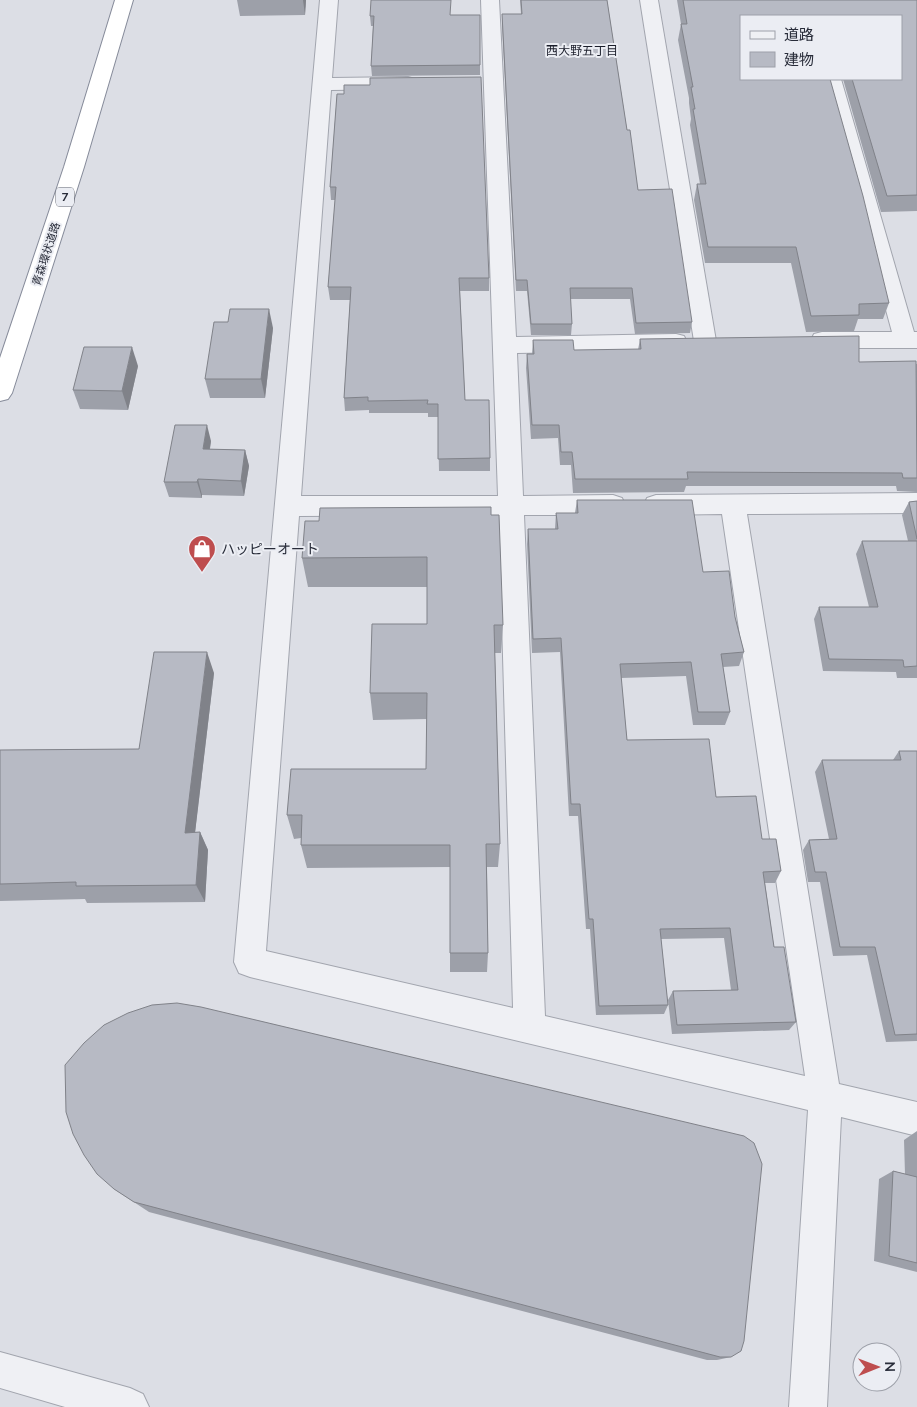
<svg xmlns="http://www.w3.org/2000/svg" width="917" height="1407" viewBox="0 0 917 1407" font-family="Mulish,'Noto Sans JP',sans-serif">
	<style>
		.lines { fill: none; stroke-linecap: round; stroke-linejoin: round }
		.minor-casing { stroke: #a2a5ae; stroke-width: 2 }
		.tertiary-casing { stroke: #a2a5ae; stroke-width: 2 }
		.trunk-casing { stroke: #868b9a; stroke-width: 2 }
		.minor { fill: #eff0f4; fill-rule: evenodd }
		.tertiary { fill: #eff0f4; fill-rule: evenodd }
		.trunk { fill: #fff; fill-rule: evenodd }
		.wall { fill: #9da0a9 }
		.shaded-wall { fill: #808289 }
		.building { fill: #b7bac4; stroke: #808289 }
		.labels { text-anchor: middle; stroke-width: 4; stroke-linejoin: round; paint-order: stroke }
		.far-street-label { font-size: 11px; fill: #282c39; stroke: #ebedf3 }
		.far-neighbourhood-label { font-size: 12px; fill: #1a1d2a; stroke: #ebedf3 }
		.shield { fill: #ebedf3; stroke: #626671; stroke-width: 1 }
		.shield-label { font-size: 12px; font-weight: bold; fill: #282c39 }
		.poi-label { font-size: 14px; fill: #282c39; stroke: #ebedf3; text-anchor: start }
	</style>
	<rect width="100%" height="100%" fill="#dcdee5"/>
	<g class="lines">
		<defs>
			<g id="minor">
				<path d="M320 0H338L332 78 408 77 415 79 417 83 415 87 408 89 331 90 301 496H498L481 0H499L516 337 676 334 684 336 687 342 684 348 676 350 517 353 523 496 613 495 622 498 625 505 622 512 613 515H524L545 1016 805 1076 722 514 656 515 647 512 644 505 647 498 656 495 917 493V513L747 514 839 1084 917 1102V1136L841 1117 827 1407H789L808 1110 250 977 239 973 234 962ZM499 515 513 1008 266 951 299 516Z"/>
				<polygon points="640,0 658,0 716,341 713,347 705,349 697,347 694,341"/>
				<polygon points="823,79 841,79 914,332 917,332 917,348 822,348 814,346 811,340 814,334 822,332 892,332"/>
			</g>
			<polygon id="tertiary" points="0,1352 130,1388 143,1394 149,1407 65,1407 0,1388"/>
			<polygon id="trunk" points="115,0 133,0 84,167 12,393 8,399 0,401 0,358 64,167"/>
		</defs>
		<use href="#minor" class="minor-casing"/>
		<use href="#tertiary" class="tertiary-casing"/>
		<use href="#trunk" class="trunk-casing"/>
		<use href="#minor" class="minor"/>
		<use href="#tertiary" class="tertiary"/>
		<use href="#trunk" class="trunk"/>
	</g>
	<g class="wall">
		<polygon points="237,0 306,0 305,15 240,16"/>
		<polygon points="520,0 607,0 627,130 638,190 692,322 690,333 635,334 630,299 570,299 572,324 571,335 531,335 527,291 516,291 502,25 502,14 521,14"/>
		<polygon points="677,0 917,0 917,211 881,212 843,79 901,79 741,16 889,303 883,319 858,319 854,331 806,332 791,263 705,263 694,200 697,184 700,184 690,125 691,119 689,103 689,98 678,40 681,24"/>
		<polygon points="480,15 480,75 372,76 371,66 373,26 371,26 370,16"/>
		<polygon points="337,94 489,278 489,291 460,291 465,400 490,458 490,471 439,471 438,417 428,417 428,413 369,413 369,410 345,411 344,398 350,300 330,300 328,287 335,200 331,200 330,187"/>
		<polygon points="228,322 273,328 265,398 210,398 205,379"/>
		<polygon points="640,339 859,362 917,364 917,492 897,491 896,486 686,486 684,492 573,493 571,465 560,465 558,438 531,439 526,368 527,354 532,354 533,340 574,350 638,350"/>
		<polygon points="138,366 128,410 80,409 73,390"/>
		<polygon points="211,441 210,449 245,450 249,466 244,496 202,495 202,498 169,497 164,482"/>
		<polygon points="577,500 703,572 735,617 744,652 739,666 723,667 730,712 725,725 693,725 686,676 621,678 627,740 716,797 762,839 781,871 775,883 765,883 774,947 796,1022 789,1030 672,1034 668,1000 673,991 731,990 724,938 661,939 668,1005 664,1014 596,1015 590,929 586,929 578,816 569,816 560,652 532,653 527,544 528,529 555,529 556,513 575,513"/>
		<polygon points="917,501 917,678 897,678 896,672 823,671 814,619 819,607 869,607 856,554 862,541 908,541 902,515 909,502"/>
		<polygon points="491,515 503,625 501,653 495,653 500,844 498,867 487,867 488,953 487,972 450,972 450,867 307,868 301,845 301,838 294,839 287,815 426,769 427,719 373,720 370,693 427,624 427,587 308,587 302,558 319,521"/>
		<polygon points="214,673 195,832 200,832 208,850 205,902 87,903 85,899 0,901 0,750 139,749"/>
		<polygon points="899,751 917,751 917,1041 886,1042 867,955 833,956 820,882 808,882 803,850 809,840 829,839 815,772 822,760 893,760"/>
		<polygon points="917,1131 917,1272 874,1261 879,1179 893,1171 905,1174 904,1140"/>
		<polygon points="114,1189 731,1357 717,1360 707,1360 149,1212"/>
	</g>
	<g class="shaded-wall">
		<polygon points="303,0 306,0 305,15"/>
		<polygon points="269,309 273,328 265,398 261,379"/>
		<polygon points="132,347 138,366 128,410 122,391"/>
		<polygon points="207,425 211,441 207,465 203,449"/>
		<polygon points="245,450 249,466 244,496 241,481"/>
		<polygon points="198,479 202,495 202,498 197,482"/>
		<polygon points="207,652 214,673 193,850 185,833"/>
		<polygon points="200,832 208,850 205,902 196,885"/>
	</g>
	<g class="building">
		<polygon points="371,0 451,0 450,15 480,15 480,65 371,66 374,16 370,16"/>
		<polygon points="521,0 607,0 627,130 630,130 638,190 672,189 692,322 636,323 632,288 570,288 572,324 531,324 527,280 516,280 502,14 522,14"/>
		<polygon points="683,0 917,0 917,195 887,196 852,79 901,79 901,16 741,16 741,79 830,79 863,196 889,303 859,304 859,315 811,316 796,247 708,247 697,184 706,184 693,109 695,109 691,87 693,87 681,24 687,24"/>
		<polygon points="481,77 489,278 459,278 465,400 489,400 490,458 438,459 438,404 427,404 428,400 368,401 368,397 344,398 351,287 328,287 336,187 330,187 337,94 344,94 344,85 370,85 370,78"/>
		<polygon points="230,309 269,309 261,379 205,379 214,322 228,322"/>
		<polygon points="859,336 859,362 916,361 917,478 903,478 902,473 687,472 688,479 575,479 572,452 561,452 559,425 532,425 527,354 534,354 533,340 573,340 574,350 641,349 640,339"/>
		<polygon points="84,347 132,347 122,391 73,390"/>
		<polygon points="175,425 207,425 203,449 245,450 241,481 198,479 197,482 164,482"/>
		<polygon points="577,500 692,500 703,572 729,571 735,617 744,652 721,654 730,712 698,712 691,662 620,664 627,740 709,739 716,797 756,796 762,839 776,839 781,871 763,872 774,947 784,947 796,1022 677,1025 673,991 738,990 730,928 660,929 668,1005 599,1006 593,919 589,919 580,804 571,804 561,638 533,639 528,529 558,529 556,513 578,513"/>
		<polygon points="917,501 917,539 909,502"/>
		<polygon points="491,507 491,515 499,515 503,625 494,625 500,844 486,844 488,953 450,953 450,845 301,845 302,815 287,815 291,769 426,769 427,693 370,693 372,624 427,624 427,557 302,558 305,521 319,521 320,508"/>
		<polygon points="862,541 917,541 917,666 904,667 903,660 829,659 819,607 878,607"/>
		<polygon points="154,652 207,652 185,833 200,832 196,885 76,886 76,882 0,884 0,750 139,749"/>
		<polygon points="899,751 917,751 917,1034 895,1035 875,947 840,947 826,872 815,872 809,840 837,839 822,760 901,760"/>
		<polygon points="177,1003 201,1007 744,1136 754,1143 762,1164 744,1341 741,1351 731,1357 720,1357 134,1202 114,1189 97,1174 84,1155 73,1134 66,1112 65,1065 84,1043 104,1025 128,1013 152,1005"/>
		<polygon points="893,1171 917,1177 917,1263 889,1256"/>
	</g>
	<defs>
		<symbol id="shop-pin" viewBox="-11 -11 22 30"><path d="M0 17L-7.5 6A9.5 9.5 0 1 1 7.5 6Z" fill="#be4d4e" stroke="#ebedf3"/><path d="M-5-2.5h2.3a2.7 3.5 0 0 1 5.4 0H5L5.5 6h-11ZM-1.5-2.5h3a1.5 2.3 0 0 0-3 0Z" fill="#fff"/></symbol>
	</defs>
	<g fill-rule="evenodd">
		<use href="#shop-pin" x="186" y="533" width="32" height="43"/>
	</g>
	<g class="labels">
		<g class="far-street-label">
			<text transform="translate(46 254) rotate(-72)" y="4">青森環状道路</text>
		</g>
		<g class="far-neighbourhood-label">
			<text x="582" y="55">西大野五丁目</text>
		</g>
		<rect class="shield" x="56" y="187.5" width="18" height="19" rx="4"/>
		<g class="shield-label">
			<text x="65" y="201">7</text>
		</g>
		<g class="poi-label">
			<text x="221" y="554">ハッピーオート</text>
		</g>
	</g>
	<rect x="740" y="15" width="162" height="65" fill="#ebedf3" stroke="#9da0a9"/>
	<rect x="750" y="31" width="25" height="8" fill="#eff0f4" stroke="#9da0a9"/>
	<text x="784" y="40" font-size="15" fill="#282c39">道路</text>
	<rect x="750" y="52" width="25" height="15" fill="#b7bac4" stroke="#9da0a9"/>
	<text x="784" y="65" font-size="15" fill="#282c39">建物</text>
	<g transform="translate(877 1367) rotate(89)"><circle r="24" fill="#ebedf3" stroke="#9da0a9"/>
	<path d="M0-4L9 19L0 12L-9 19Z" fill="#be4d4e"/>
	<text y="-8" font-size="14" font-weight="bold" text-anchor="middle" fill="#282c39">N</text>
	</g>
</svg>
